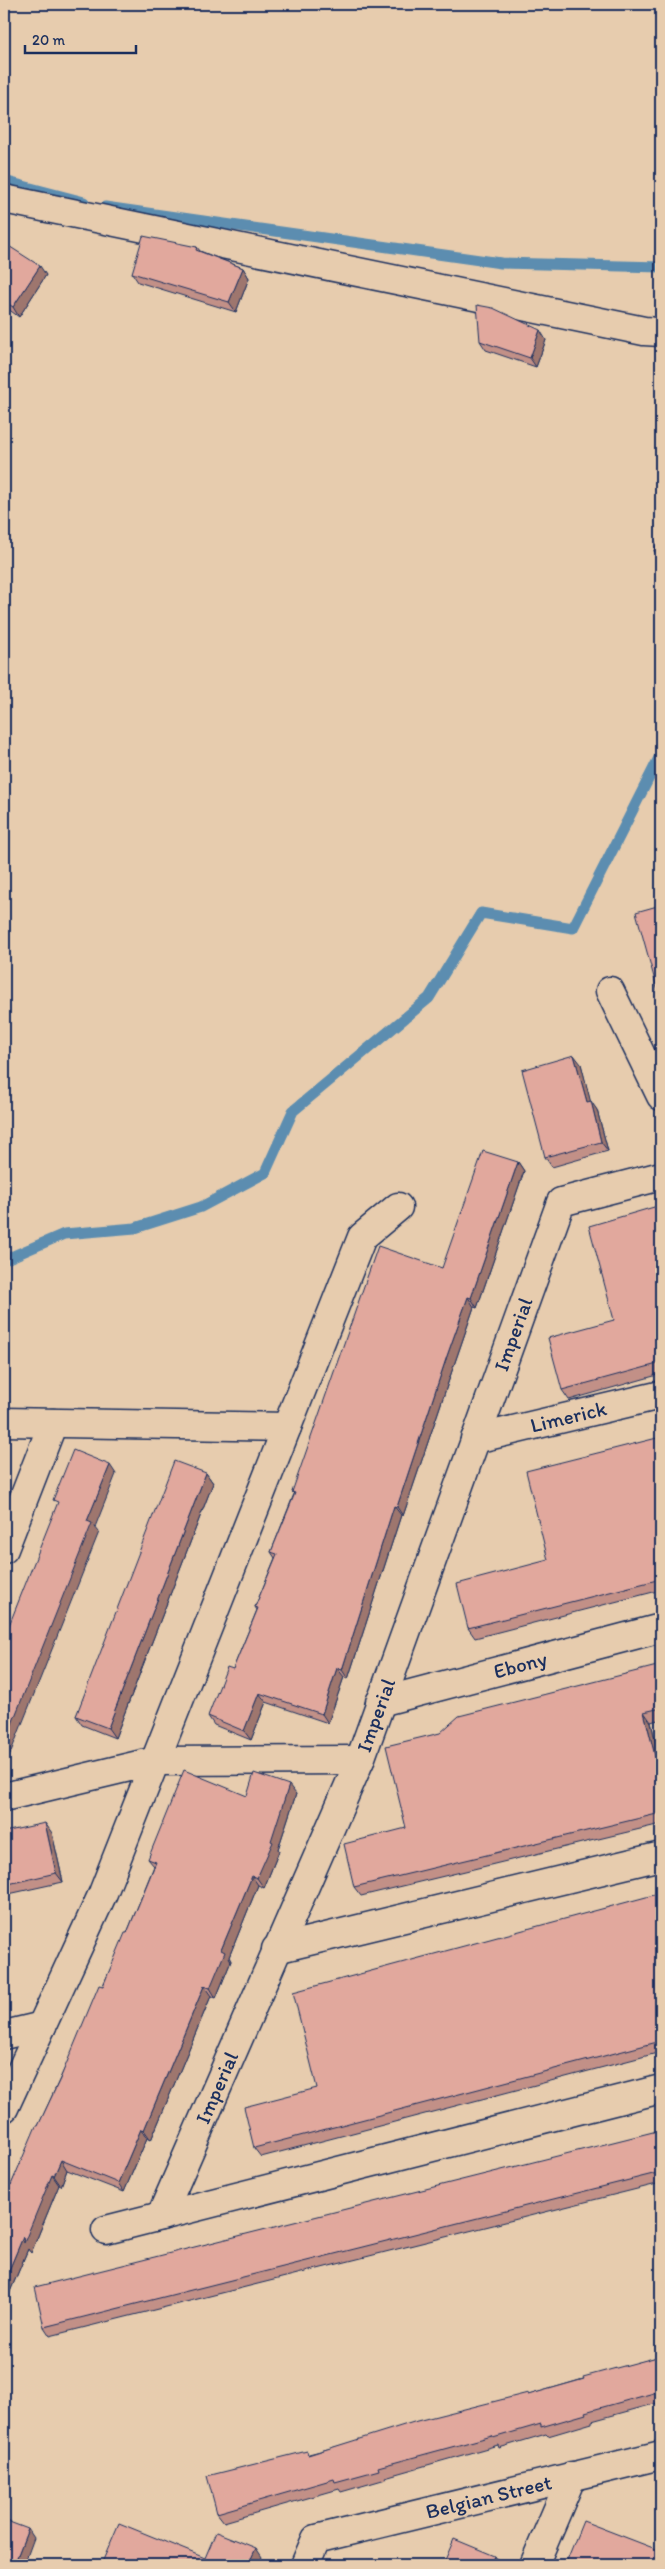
<svg xmlns="http://www.w3.org/2000/svg" width="665" height="2569" viewBox="0 0 665 2569" font-family="Itim,sans-serif">
	<style>
		.lines { fill: none; stroke-linecap: round; stroke-linejoin: round }
		.stream { stroke: #5b8db0; stroke-width: 11 }
		.minor-casing { stroke: #1b2f5e; stroke-width: 31 }
		.minor { stroke: #e7ccae; stroke-width: 28 }
		.wall { fill: #c29087; stroke: #1b2f5e }
		.shaded-wall { fill: #9e766e; stroke: #1b2f5e }
		.building { fill: #e1a89d; stroke: #1b2f5e }
		.labels { text-anchor: middle; stroke-width: 5; stroke-linejoin: round; paint-order: stroke }
		.street-label { font-size: 21px; fill: #1b2f5e; stroke: #e7ccae }
	</style>
	<rect width="100%" height="100%" fill="#e7ccae"/>
	<filter id="ink" filterUnits="userSpaceOnUse"><feTurbulence type="fractalNoise" baseFrequency=".02" numOctaves="2"/><feDisplacementMap in="SourceGraphic" scale="10" xChannelSelector="R" yChannelSelector="G"/><feConvolveMatrix kernelMatrix="1 2 1 2 8 2 1 2 1" color-interpolation-filters="sRGB"/></filter>
	<g filter="url(#ink)">
		<g class="lines">
			<g class="stream">
				<polyline points="4,181 84,202"/>
				<polyline points="105,207 501,263 661,267"/>
				<polyline points="4,1260 64,1234 135,1228 201,1207 265,1173 293,1111 429,998 481,913 573,928 661,754"/>
			</g>
			<defs>
				<g id="minor">
					<polyline points="4,199 644,331 661,332"/>
					<polyline points="610,991 661,1096"/>
					<polyline points="4,1422 287,1427"/>
					<path id="s1" d="M475 1439 661 1395"/>
					<polyline points="4,1549 53,1423"/>
					<path id="s2" d="M380 1702 661 1628"/>
					<polyline points="4,1797 155,1761 360,1760"/>
					<polyline points="276,1949 661,1856"/>
					<polyline points="4,2035 42,2026"/>
					<polyline points="4,2108 103,1893 362,1237 398,1207"/>
					<path id="s3" d="M161 2216 360 1760 561 1202 661 1176"/>
					<polyline points="106,2230 661,2089"/>
					<path id="s4" d="M305 2565 316 2539 661 2455"/>
					<polyline points="534,2565 572,2476"/>
				</g>
			</defs>
			<use href="#minor" class="minor-casing"/>
			<use href="#minor" class="minor"/>
		</g>
		<g class="wall">
			<polygon points="4,243 46,275 19,317 4,306"/>
			<polygon points="197,247 200,251 243,268 249,278 236,312 138,282 132,273"/>
			<polygon points="546,340 536,367 486,350 480,341"/>
			<polygon points="661,535 661,560 654,551"/>
			<polygon points="581,1064 590,1101 597,1110 608,1151 552,1167 545,1157"/>
			<polygon points="518,1162 524,1171 477,1308 474,1307 454,1365 403,1516 401,1515 348,1679 344,1677 328,1723 266,1702 251,1740 214,1725 208,1716 233,1669 257,1610 255,1607 275,1558 271,1552 294,1494 292,1492 442,1268"/>
			<polygon points="661,1205 661,1374 569,1400 562,1390 614,1320"/>
			<polygon points="661,1437 661,1590 475,1638 468,1628 548,1560"/>
			<polygon points="206,1473 213,1483 115,1738 82,1725 76,1716"/>
			<polygon points="661,1665 661,1719 651,1722 661,1766 661,1824 361,1896 354,1887 406,1828"/>
			<polygon points="296,1794 278,1849 279,1851 264,1888 258,1885 229,1957 231,1961 216,1998 211,1996 151,2140 147,2138 124,2192 67,2170 61,2186 59,2185 31,2253 28,2249 4,2306 4,2198 11,2185 127,1933 154,1866 148,1859 247,1796"/>
			<polygon points="4,1832 52,1833 63,1882 4,1895"/>
			<polygon points="661,1893 661,2052 261,2157 254,2148 317,2088"/>
			<polygon points="4,1980 8,1995 4,1996"/>
			<polygon points="661,2130 661,2183 50,2336 44,2327"/>
			<polygon points="661,2356 661,2402 592,2421 592,2423 548,2436 546,2434 499,2448 498,2445 385,2477 386,2479 341,2492 339,2489 224,2522 217,2513 309,2454 529,2395"/>
		</g>
		<g class="shaded-wall">
			<polygon points="40,266 46,275 19,317 13,307"/>
			<polygon points="243,268 249,278 236,312 229,302"/>
			<polygon points="540,330 546,340 536,367 530,358"/>
			<polygon points="574,1055 581,1064 593,1111 587,1102"/>
			<polygon points="591,1101 597,1110 608,1151 601,1142"/>
			<polygon points="518,1162 524,1171 477,1308 471,1298"/>
			<polygon points="468,1297 474,1307 454,1365 403,1516 397,1507 447,1356"/>
			<polygon points="110,1465 116,1474 95,1527 99,1532 4,1769 4,1744 87,1521"/>
			<polygon points="206,1473 213,1483 115,1738 108,1728"/>
			<polygon points="394,1506 401,1515 348,1679 342,1670"/>
			<polygon points="337,1668 344,1677 328,1723 322,1714"/>
			<polygon points="259,1693 266,1702 251,1740 244,1731"/>
			<polygon points="644,1712 651,1722 661,1766 661,1773 658,1768"/>
			<polygon points="289,1785 296,1794 278,1849 279,1851 264,1888 257,1878"/>
			<polygon points="45,1823 52,1833 63,1882 56,1873"/>
			<polygon points="252,1876 258,1885 229,1957 231,1961 216,1998 210,1988 221,1950"/>
			<polygon points="4,1980 8,1995 4,1990"/>
			<polygon points="204,1986 211,1996 151,2140 144,2130"/>
			<polygon points="141,2129 147,2138 124,2192 118,2183"/>
			<polygon points="61,2160 67,2170 61,2186 54,2176"/>
			<polygon points="52,2175 59,2185 31,2253 28,2249 4,2306 4,2282 23,2237"/>
			<polygon points="28,2529 34,2538 24,2565 14,2565"/>
			<polygon points="256,2548 262,2557 259,2565 248,2565"/>
			<polygon points="495,2556 501,2565 491,2565"/>
		</g>
		<g class="building">
			<polygon points="143,236 197,247 196,250 243,268 229,302 132,273"/>
			<polygon points="4,243 40,266 13,307 4,301"/>
			<polygon points="477,305 493,308 540,330 530,358 480,341"/>
			<polygon points="661,535 661,554 654,551"/>
			<polygon points="661,905 661,1003 636,912"/>
			<polygon points="574,1055 587,1102 591,1101 601,1142 545,1157 522,1070"/>
			<polygon points="483,1151 518,1162 471,1298 468,1297 447,1356 397,1507 394,1506 342,1670 337,1668 322,1714 259,1693 244,1731 208,1716 227,1667 233,1669 258,1608 255,1607 277,1554 271,1552 295,1493 292,1492 378,1246 442,1268"/>
			<polygon points="661,1205 661,1363 562,1390 548,1338 614,1320 589,1226"/>
			<polygon points="661,1437 661,1579 468,1628 457,1584 548,1560 526,1471"/>
			<polygon points="73,1450 110,1465 87,1521 92,1523 4,1744 4,1638 58,1502 53,1500"/>
			<polygon points="174,1461 206,1473 108,1728 76,1716"/>
			<polygon points="661,1665 661,1708 644,1712 658,1768 661,1767 661,1813 354,1887 344,1844 406,1828 386,1746 440,1733 459,1716"/>
			<polygon points="184,1770 247,1796 254,1773 289,1785 271,1841 273,1842 257,1878 252,1876 221,1950 225,1952 210,1988 204,1986 144,2130 141,2129 118,2183 61,2160 54,2176 52,2175 24,2243 23,2237 4,2282 4,2198 9,2184 11,2185 36,2126 38,2126 60,2079 99,1985 103,1986 125,1933 127,1933 156,1862 148,1859"/>
			<polygon points="45,1823 56,1873 4,1885 4,1832"/>
			<polygon points="661,1893 661,2041 254,2148 244,2107 317,2088 293,1992"/>
			<polygon points="661,2130 661,2172 44,2327 35,2287"/>
			<polygon points="661,2356 661,2391 585,2412 586,2414 541,2427 541,2424 493,2438 492,2436 378,2467 379,2470 335,2482 334,2479 217,2513 207,2476 307,2451 308,2455 417,2421 528,2393 528,2395 584,2379 583,2377"/>
			<polygon points="4,2520 28,2529 14,2565 4,2565"/>
			<polygon points="583,2521 661,2551 661,2565 565,2565"/>
			<polygon points="119,2523 205,2558 216,2532 256,2548 248,2565 101,2565"/>
			<polygon points="454,2539 495,2556 491,2565 443,2565"/>
		</g>
	</g>
	<g class="labels">
		<g class="street-label">
			<text dy="7" stroke="none"><textPath href="#s3" startOffset="950">Imperial</textPath></text>
			<text dy="7" stroke="none"><textPath href="#s1" startOffset="96">Limerick</textPath></text>
			<text dy="7" stroke="none"><textPath href="#s2" startOffset="145">Ebony</textPath></text>
			<text dy="7" stroke="none"><textPath href="#s3" startOffset="545">Imperial</textPath></text>
			<text dy="7" stroke="none"><textPath href="#s3" startOffset="140">Imperial</textPath></text>
			<text dy="7" stroke="none"><textPath href="#s4" startOffset="206">Belgian Street</textPath></text>
		</g>
	</g>
	<rect width="665" height="2569" fill="none" stroke="#e7ccae" stroke-width="20"/>
	<rect x="10" y="10" width="645" height="2549" fill="none" stroke="#1b2f5e" stroke-width="2" filter="url(#ink)"/>
	<path d="M25 45v8h111v-8" fill="none" stroke="#1b2f5e" stroke-width="2.5"/>
	<text x="32" y="45" font-size="15" fill="#1b2f5e" stroke="#e7ccae" stroke-width="4" paint-order="stroke">20 m</text>
</svg>
